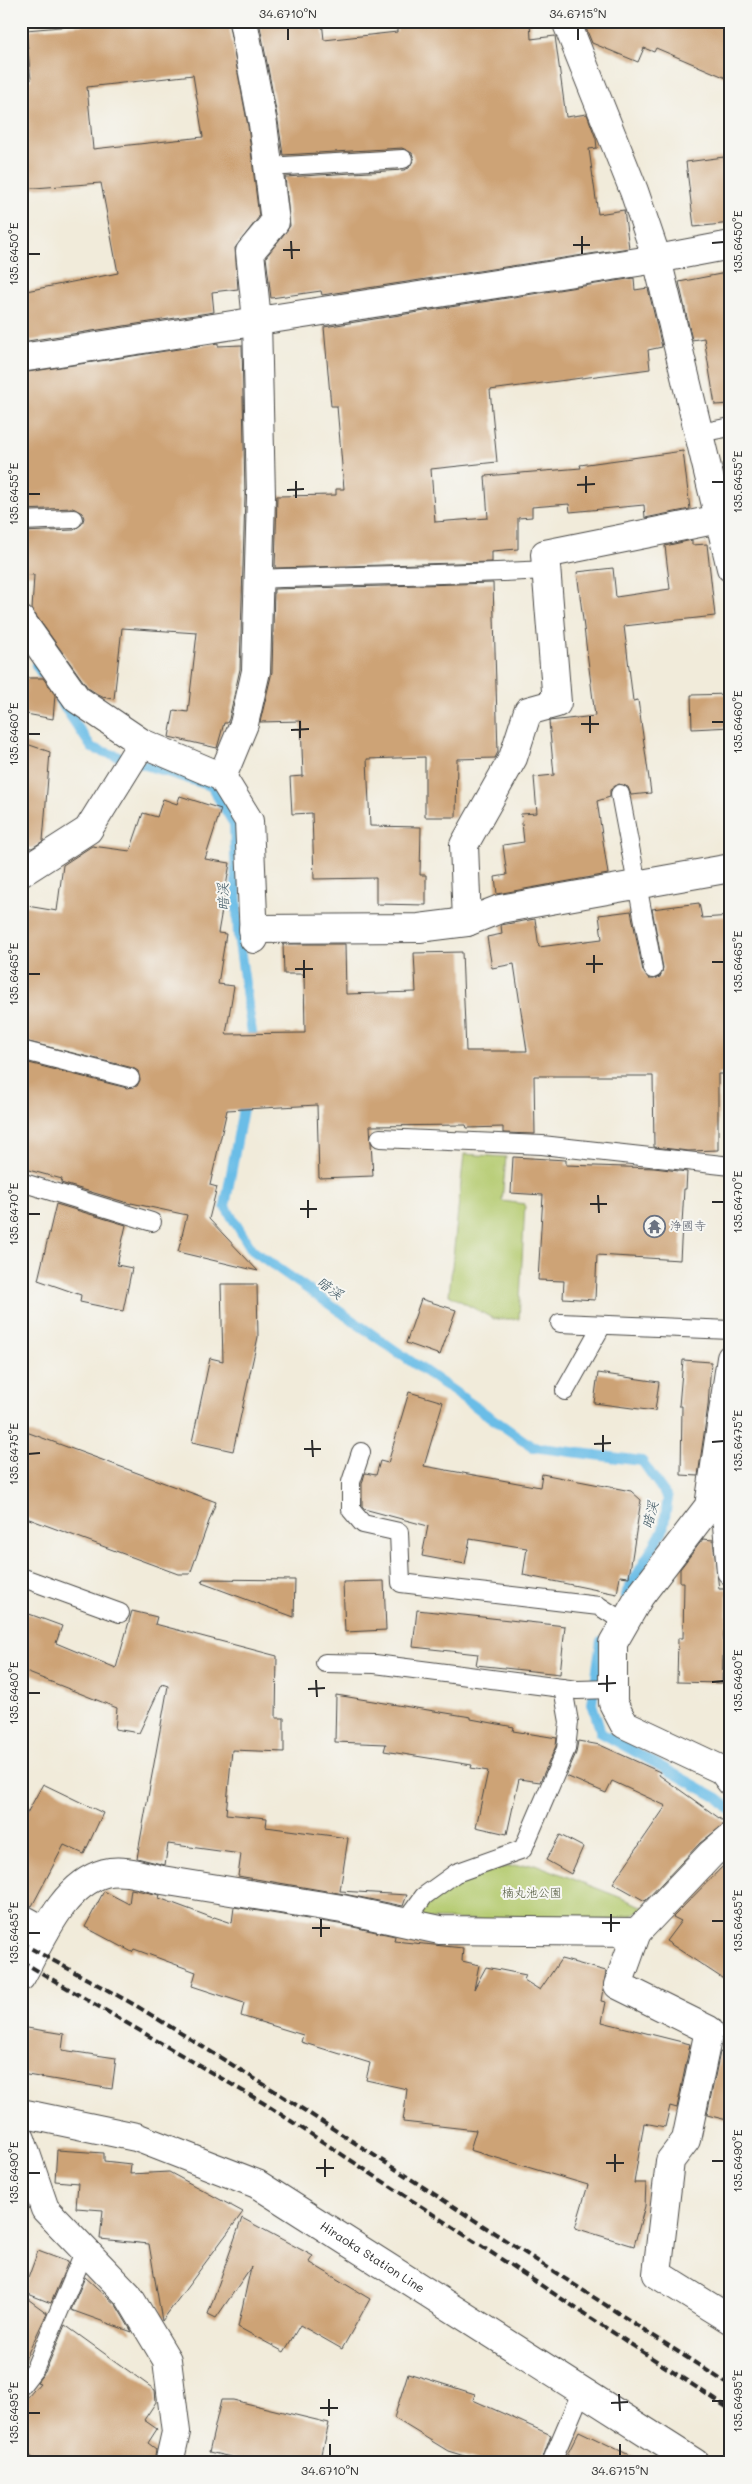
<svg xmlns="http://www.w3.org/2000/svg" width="752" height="2484" viewBox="0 0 752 2484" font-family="Mali,'Klee One',sans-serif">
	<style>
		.green { fill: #b4ca6e; stroke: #707a4c }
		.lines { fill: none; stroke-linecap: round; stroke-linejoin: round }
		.stream { stroke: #6bbde7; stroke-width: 10 }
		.building { fill: #cda376; fill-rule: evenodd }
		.lane-casing { stroke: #494845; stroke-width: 20 }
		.street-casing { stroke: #494845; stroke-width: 30 }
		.secondary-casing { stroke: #494845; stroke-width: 30 }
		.lane { stroke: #fff; stroke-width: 18 }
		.street { stroke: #fff; stroke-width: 28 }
		.secondary { stroke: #fff; stroke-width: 28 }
		.rail { stroke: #2b2b2b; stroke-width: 4; stroke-dasharray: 8 4; stroke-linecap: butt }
		.ticks { fill: none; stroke: #2b2b2b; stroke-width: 2 }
		.labels { text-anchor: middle; stroke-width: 4; stroke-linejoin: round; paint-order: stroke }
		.worship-label { font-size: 12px; fill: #5b616d; stroke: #f6f6f2; text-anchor: start }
		.park-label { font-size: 12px; fill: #545b3f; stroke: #f6f6f2 }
		.street-label { font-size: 12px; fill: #2b2b2b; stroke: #f6f6f2 }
		.water-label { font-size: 14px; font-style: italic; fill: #3e5763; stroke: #f6f6f2 }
		.neatline { fill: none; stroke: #2b2b2b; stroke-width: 2 }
		.ticks-label { font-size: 12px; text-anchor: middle; fill: #2b2b2b }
	</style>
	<rect width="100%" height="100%" fill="#f6f6f2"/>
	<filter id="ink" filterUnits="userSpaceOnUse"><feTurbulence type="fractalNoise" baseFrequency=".02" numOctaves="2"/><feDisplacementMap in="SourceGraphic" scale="10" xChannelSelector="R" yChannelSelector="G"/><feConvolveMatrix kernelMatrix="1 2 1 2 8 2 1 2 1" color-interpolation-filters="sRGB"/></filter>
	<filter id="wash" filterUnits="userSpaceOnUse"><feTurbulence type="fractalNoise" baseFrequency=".0096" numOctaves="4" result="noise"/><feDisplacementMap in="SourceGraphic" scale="20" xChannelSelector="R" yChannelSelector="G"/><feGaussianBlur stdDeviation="1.12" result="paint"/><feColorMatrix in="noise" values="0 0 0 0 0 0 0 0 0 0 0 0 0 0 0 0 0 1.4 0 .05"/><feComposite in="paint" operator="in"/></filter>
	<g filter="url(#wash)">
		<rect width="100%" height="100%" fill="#f1ebda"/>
		<g class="green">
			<polygon points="464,1154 506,1157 502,1201 525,1204 519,1319 494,1319 449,1295"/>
			<polygon points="535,1864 647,1908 620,1922 418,1919 418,1913 444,1890 488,1869"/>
		</g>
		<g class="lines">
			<g class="stream">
				<polyline points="36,665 92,748 211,786 234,824 238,935 254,1047"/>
				<polyline points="245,1098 225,1206 252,1250 533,1447 642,1461 668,1498 663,1530 625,1595"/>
				<polyline points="601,1641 592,1704 601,1733 718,1798 731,1811"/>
			</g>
		</g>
		<g id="blocks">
			<g class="building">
				<path d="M106 21H228L248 126 259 217 235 248 238 289 212 292 214 312 21 342V292L118 273 101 183 21 189V81L31 80 26 30 106 23ZM193 75 203 137 93 149 87 87Z"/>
				<polygon points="259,21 322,21 324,40 397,32 397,21 530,21 531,39 555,36 566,117 587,114 596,139 597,148 589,149 598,214 624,210 629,248 322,295 321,291 271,298 266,257 290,226 285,177 404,170 409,168 414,159 412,153 402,148 283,155 278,121"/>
				<polygon points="583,21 731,21 731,80 656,48 654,52 644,48 638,62 592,43"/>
				<polygon points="724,157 731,223 694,227 686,162"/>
				<polygon points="731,272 731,404 715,405 704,338 692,340 679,282"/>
				<polygon points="634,278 635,290 648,288 662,347 648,350 650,369 490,390 497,462 431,469 435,522 488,518 485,476 581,468 580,465 683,451 690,509 645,518 644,505 570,512 569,504 532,507 532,517 518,518 518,549 492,551 492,562 275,568 277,496 336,495 336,489 344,489 337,406 331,406 324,327"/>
				<polygon points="218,343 218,346 242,345 245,496 240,669 229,719 227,723 224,723 217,748 169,737 174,710 188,712 197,633 122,628 114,699 102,697 88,688 32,610 34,575 21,574 21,532 74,530 82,524 84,518 82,513 73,508 21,510 21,373"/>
				<polygon points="692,540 692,545 707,544 715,616 624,626 633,701 638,700 651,793 631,795 628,787 619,784 610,790 610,797 597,801 608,874 497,894 495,877 507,875 503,845 524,842 521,814 537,813 534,777 554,775 549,721 595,716 577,572 613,568 616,597 670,589 665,546"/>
				<polygon points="493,583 498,752 495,758 457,759 456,817 425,817 425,757 367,759 370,826 421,827 420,875 426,875 426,905 376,904 376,878 314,879 312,813 292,814 290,777 303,776 301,721 260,722 272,672 274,589"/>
				<polygon points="21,678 43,678 55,695 53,719 21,713"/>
				<polygon points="731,694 731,727 692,729 691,695"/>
				<polygon points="21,742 50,752 43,841 32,848 21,847"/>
				<polygon points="180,796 221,809 205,859 230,863 218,933 226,934 218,984 234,986 226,1034 305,1033 304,974 284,974 283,944 345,944 346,994 416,992 414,953 462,952 466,1051 527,1051 514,964 492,968 487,937 502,934 501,925 535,919 539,947 602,939 599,915 631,911 643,971 649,979 654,979 660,977 663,968 652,909 699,903 702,918 731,916 731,1074 718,1074 718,1150 688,1151 654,1147 653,1076 534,1076 535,1134 503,1133 503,1127 467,1128 466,1125 370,1126 373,1176 319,1178 317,1105 227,1110 210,1185 217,1187 209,1219 258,1271 178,1252 187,1215 131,1203 131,1204 61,1183 62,1179 21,1168 21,1061 127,1088 137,1086 140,1080 138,1071 133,1068 21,1040 21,905 57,911 63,865 92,846 130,851 143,813 157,817 163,799 177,804"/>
				<polygon points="513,1157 566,1160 566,1165 654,1168 687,1172 686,1189 684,1189 680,1260 597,1255 595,1300 563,1298 564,1281 538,1280 543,1195 511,1193"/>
				<polygon points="56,1204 126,1225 117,1265 132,1268 123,1311 80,1302 81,1295 38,1280"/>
				<polygon points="221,1284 257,1284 258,1337 233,1451 192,1442 210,1358 223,1361"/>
				<polygon points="421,1299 456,1310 440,1355 406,1343"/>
				<polygon points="683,1360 711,1362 708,1406 698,1476 681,1475 682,1406 679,1406"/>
				<polygon points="598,1373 659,1382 655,1411 594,1403"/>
				<polygon points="409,1392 443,1402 424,1466 540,1487 542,1474 631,1491 641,1500 629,1577 620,1576 617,1594 523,1575 527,1548 470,1539 465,1564 422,1556 428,1526 364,1509 362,1506 362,1484 365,1473 376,1475 380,1461 388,1463"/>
				<polygon points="21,1430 216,1502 190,1574 178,1574 21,1516"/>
				<polygon points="703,1539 713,1540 719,1589 727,1589 727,1631 724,1631 722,1683 677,1682 678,1638 683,1638 684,1582 680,1582 680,1569"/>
				<polygon points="203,1579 295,1580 294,1617 202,1583"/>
				<polygon points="384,1581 386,1630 345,1632 343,1582"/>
				<polygon points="417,1610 565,1626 560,1674 476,1665 478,1654 413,1647"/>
				<polygon points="21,1611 62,1626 56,1643 116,1668 132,1611 157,1617 155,1624 277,1656 276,1718 284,1718 284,1752 232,1750 226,1814 267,1818 266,1827 348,1838 340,1891 407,1895 403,1906 344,1894 238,1876 241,1854 168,1844 165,1865 137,1858 168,1686 162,1684 139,1733 115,1729 117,1708 21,1670"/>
				<polygon points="336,1695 471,1717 471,1719 514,1727 513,1731 557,1738 556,1746 540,1782 519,1779 507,1834 476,1827 488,1771 471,1768 472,1765 384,1751 386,1744 335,1742"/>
				<polygon points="578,1741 600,1745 660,1772 659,1775 726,1823 700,1843 645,1901 613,1883 666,1806 612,1781 606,1793 566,1776 576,1753"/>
				<polygon points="43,1784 103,1813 84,1854 64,1845 32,1906 21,1902 21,1824"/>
				<polygon points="560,1835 583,1847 571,1874 546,1860"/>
				<polygon points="731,1858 731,1984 666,1941 681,1921 673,1917"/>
				<polygon points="131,1889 160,1895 159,1898 213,1918 214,1917 232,1923 234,1907 339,1924 395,1936 394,1941 463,1948 462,1961 479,1965 474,1989 486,1967 526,1975 524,1980 540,1990 561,1959 606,1971 601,2001 606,2002 602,2022 690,2044 677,2108 670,2106 665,2127 644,2123 634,2183 646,2183 645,2206 634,2246 575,2228 588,2185 470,2150 476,2130 403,2122 407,2089 366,2080 370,2063 301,2042 303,2035 241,2016 244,2003 192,1986 196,1972 134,1949 132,1952 85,1927 104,1891 129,1904"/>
				<polygon points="21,2027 64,2034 62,2050 116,2058 112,2089 21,2074"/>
				<polygon points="720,2052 731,2054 731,2121 707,2115"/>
				<polygon points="57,2150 104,2153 104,2161 131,2164 130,2174 169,2172 243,2212 162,2321 149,2244 100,2239 103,2210 76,2208 78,2183 55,2181"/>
				<polygon points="242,2218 313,2256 309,2262 370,2299 342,2349 300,2325 284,2352 238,2327 251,2267 216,2318 208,2314"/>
				<polygon points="38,2251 68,2262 51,2303 23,2292"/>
				<polygon points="85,2277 116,2305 132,2332 71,2310"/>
				<polygon points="21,2294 47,2313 21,2368"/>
				<polygon points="65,2325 155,2390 156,2402 144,2420 157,2429 148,2443 156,2449 154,2463 39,2463 21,2448 21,2405 40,2383 37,2382 45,2372"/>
				<polygon points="408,2373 475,2394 473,2400 551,2435 541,2463 487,2463 448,2451 394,2418"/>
				<polygon points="221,2400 233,2400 329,2423 320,2463 257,2463 209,2452"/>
				<polygon points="579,2431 646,2463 563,2463"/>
			</g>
		</g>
	</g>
	<g filter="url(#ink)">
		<use href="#blocks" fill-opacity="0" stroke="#494845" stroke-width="1"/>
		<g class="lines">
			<defs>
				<g id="lane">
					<polyline points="268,167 403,159"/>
					<polyline points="699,433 731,427"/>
					<polyline points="21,521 73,519"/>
					<path d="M258 579C354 575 450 575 546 570"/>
					<polyline points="620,794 653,969"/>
					<polyline points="21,1050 130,1078"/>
					<polyline points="380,1138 542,1145 731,1166"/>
					<polyline points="21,1182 152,1222"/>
					<polyline points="560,1323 731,1330"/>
					<polyline points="565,1391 602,1325"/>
					<polyline points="361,1452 351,1482 351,1510 363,1524 399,1532 401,1583 599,1606 624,1622"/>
					<polyline points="21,1577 120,1613"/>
					<polyline points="325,1663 375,1664 577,1690 613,1689"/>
					<polyline points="405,1922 424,1896 456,1873 523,1849 566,1749 569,1722 563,1688"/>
					<polyline points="21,2386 35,2368 85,2250"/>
					<polyline points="551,2463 582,2390"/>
				</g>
				<g id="street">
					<polyline points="566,21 634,191 657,259 731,568"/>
					<polyline points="21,358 657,259 731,245"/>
					<polyline points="21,620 77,699 142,743 222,777 249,821 254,939"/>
					<polyline points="222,777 244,724 256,671 261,496 257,320 250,252 275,222 263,124 243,21"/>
					<polyline points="21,873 88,830 142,743"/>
					<polyline points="467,922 464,845 513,758 528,711 557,703 545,554 719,519"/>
					<polyline points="253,929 419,928 467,922 500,909 731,868"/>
					<polyline points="731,1358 709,1506 640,1596 613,1643 613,1703 624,1724 722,1770 731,1782"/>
					<polyline points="731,1514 726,1514 731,1571"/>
					<polyline points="21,1918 45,1931"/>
					<polyline points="637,1932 618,1985 709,2030 686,2140 670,2161 657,2274 731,2320"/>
					<path d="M21 1977C41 1941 62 1885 105 1873 122 1868 145 1876 162 1880L342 1909 440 1930 637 1932 711 1854 731 1837"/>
					<polyline points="21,2139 45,2209 128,2295 167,2360 176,2432 169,2463"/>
				</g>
				<g id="secondary">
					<path id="s1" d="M21 2113 136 2137 257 2184 695 2463"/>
				</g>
			</defs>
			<use href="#lane" class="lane-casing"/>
			<use href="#street" class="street-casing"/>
			<use href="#secondary" class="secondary-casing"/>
			<use href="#lane" class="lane"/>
			<use href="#street" class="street"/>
			<use href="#secondary" class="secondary"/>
			<g class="rail">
				<polyline points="21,1943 135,2005 273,2090 731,2386"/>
				<polyline points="21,1961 265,2104 731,2410"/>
			</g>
		</g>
	</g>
	<path class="ticks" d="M288 28V40M578 28V40M582 236V254M291 241 292 259M712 243 724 242M573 245H590M283 250H300M28 254H40M586 476V493M296 481V498M712 482H724M577 485 595 484M287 490 304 489M28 494H40M590 716V733M300 721V738M712 722H724M581 724H599M291 730 309 729M28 734H40M594 955V973M304 960V978M712 962H724M586 964H603M295 969H313M28 974H40M598 1195 599 1213M308 1200V1218M712 1202H724M590 1204H607M300 1209H317M28 1214H40M603 1435V1452M312 1440 313 1457M712 1442 724 1441M594 1444 611 1443M304 1449H321M28 1454 40 1453M607 1675V1692M316 1680 317 1697M712 1682 724 1681M598 1684 616 1683M308 1689 325 1688M28 1693H40M611 1914V1932M321 1919V1937M712 1921H724M602 1923H620M312 1928H330M28 1933H40M615 2154V2172M325 2159V2177M712 2161H724M606 2163H624M316 2168H334M28 2173H40M619 2394 620 2411M329 2399V2416M712 2401H724M611 2403 628 2402M320 2408H338M28 2413H40M330 2444V2456M620 2444V2456"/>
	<defs>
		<symbol id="temple-ring" viewBox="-11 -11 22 22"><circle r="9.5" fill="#f6f6f2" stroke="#6b7280" stroke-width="1.5"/><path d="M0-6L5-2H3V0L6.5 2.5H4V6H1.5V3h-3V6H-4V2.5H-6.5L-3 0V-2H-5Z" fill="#6b7280"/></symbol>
	</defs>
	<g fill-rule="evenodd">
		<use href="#temple-ring" x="642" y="1214" width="25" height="25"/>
	</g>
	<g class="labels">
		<g class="worship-label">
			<text x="670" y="1230">浄國寺</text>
		</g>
		<g class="park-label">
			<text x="532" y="1897">楠丸池公園</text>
		</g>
		<g class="street-label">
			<text dy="4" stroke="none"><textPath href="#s1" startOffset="384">Hiraoka Station Line</textPath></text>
		</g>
		<g class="water-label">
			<text transform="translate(223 897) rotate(-92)" y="5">暗渓</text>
			<text transform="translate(330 1288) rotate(35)" y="5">暗渓</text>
			<text transform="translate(650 1515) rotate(-76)" y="5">暗渓</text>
		</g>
	</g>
	<rect width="752" height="2484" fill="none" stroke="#f6f6f2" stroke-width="55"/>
	<rect x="28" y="28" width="696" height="2428" class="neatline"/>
	<g class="ticks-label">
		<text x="288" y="18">34.6710°N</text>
		<text x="578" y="18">34.6715°N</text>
		<text transform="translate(738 242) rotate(-90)" y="4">135.6450°E</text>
		<text transform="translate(14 254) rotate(-90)" y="4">135.6450°E</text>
		<text transform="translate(738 482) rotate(-90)" y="4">135.6455°E</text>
		<text transform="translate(14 494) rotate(-90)" y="4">135.6455°E</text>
		<text transform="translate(738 722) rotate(-90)" y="4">135.6460°E</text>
		<text transform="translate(14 734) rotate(-90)" y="4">135.6460°E</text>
		<text transform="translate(738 962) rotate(-90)" y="4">135.6465°E</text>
		<text transform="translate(14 974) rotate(-90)" y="4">135.6465°E</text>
		<text transform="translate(738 1202) rotate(-90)" y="4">135.6470°E</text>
		<text transform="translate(14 1214) rotate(-90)" y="4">135.6470°E</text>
		<text transform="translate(738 1441) rotate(-90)" y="4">135.6475°E</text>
		<text transform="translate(14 1454) rotate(-90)" y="4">135.6475°E</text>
		<text transform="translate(738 1681) rotate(-90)" y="4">135.6480°E</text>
		<text transform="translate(14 1693) rotate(-90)" y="4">135.6480°E</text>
		<text transform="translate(738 1921) rotate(-90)" y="4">135.6485°E</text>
		<text transform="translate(14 1933) rotate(-90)" y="4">135.6485°E</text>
		<text transform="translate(738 2161) rotate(-90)" y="4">135.6490°E</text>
		<text transform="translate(14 2173) rotate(-90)" y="4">135.6490°E</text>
		<text transform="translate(738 2401) rotate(-90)" y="4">135.6495°E</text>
		<text transform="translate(14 2413) rotate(-90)" y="4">135.6495°E</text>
		<text x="330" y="2475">34.6710°N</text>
		<text x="620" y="2475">34.6715°N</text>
	</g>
</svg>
